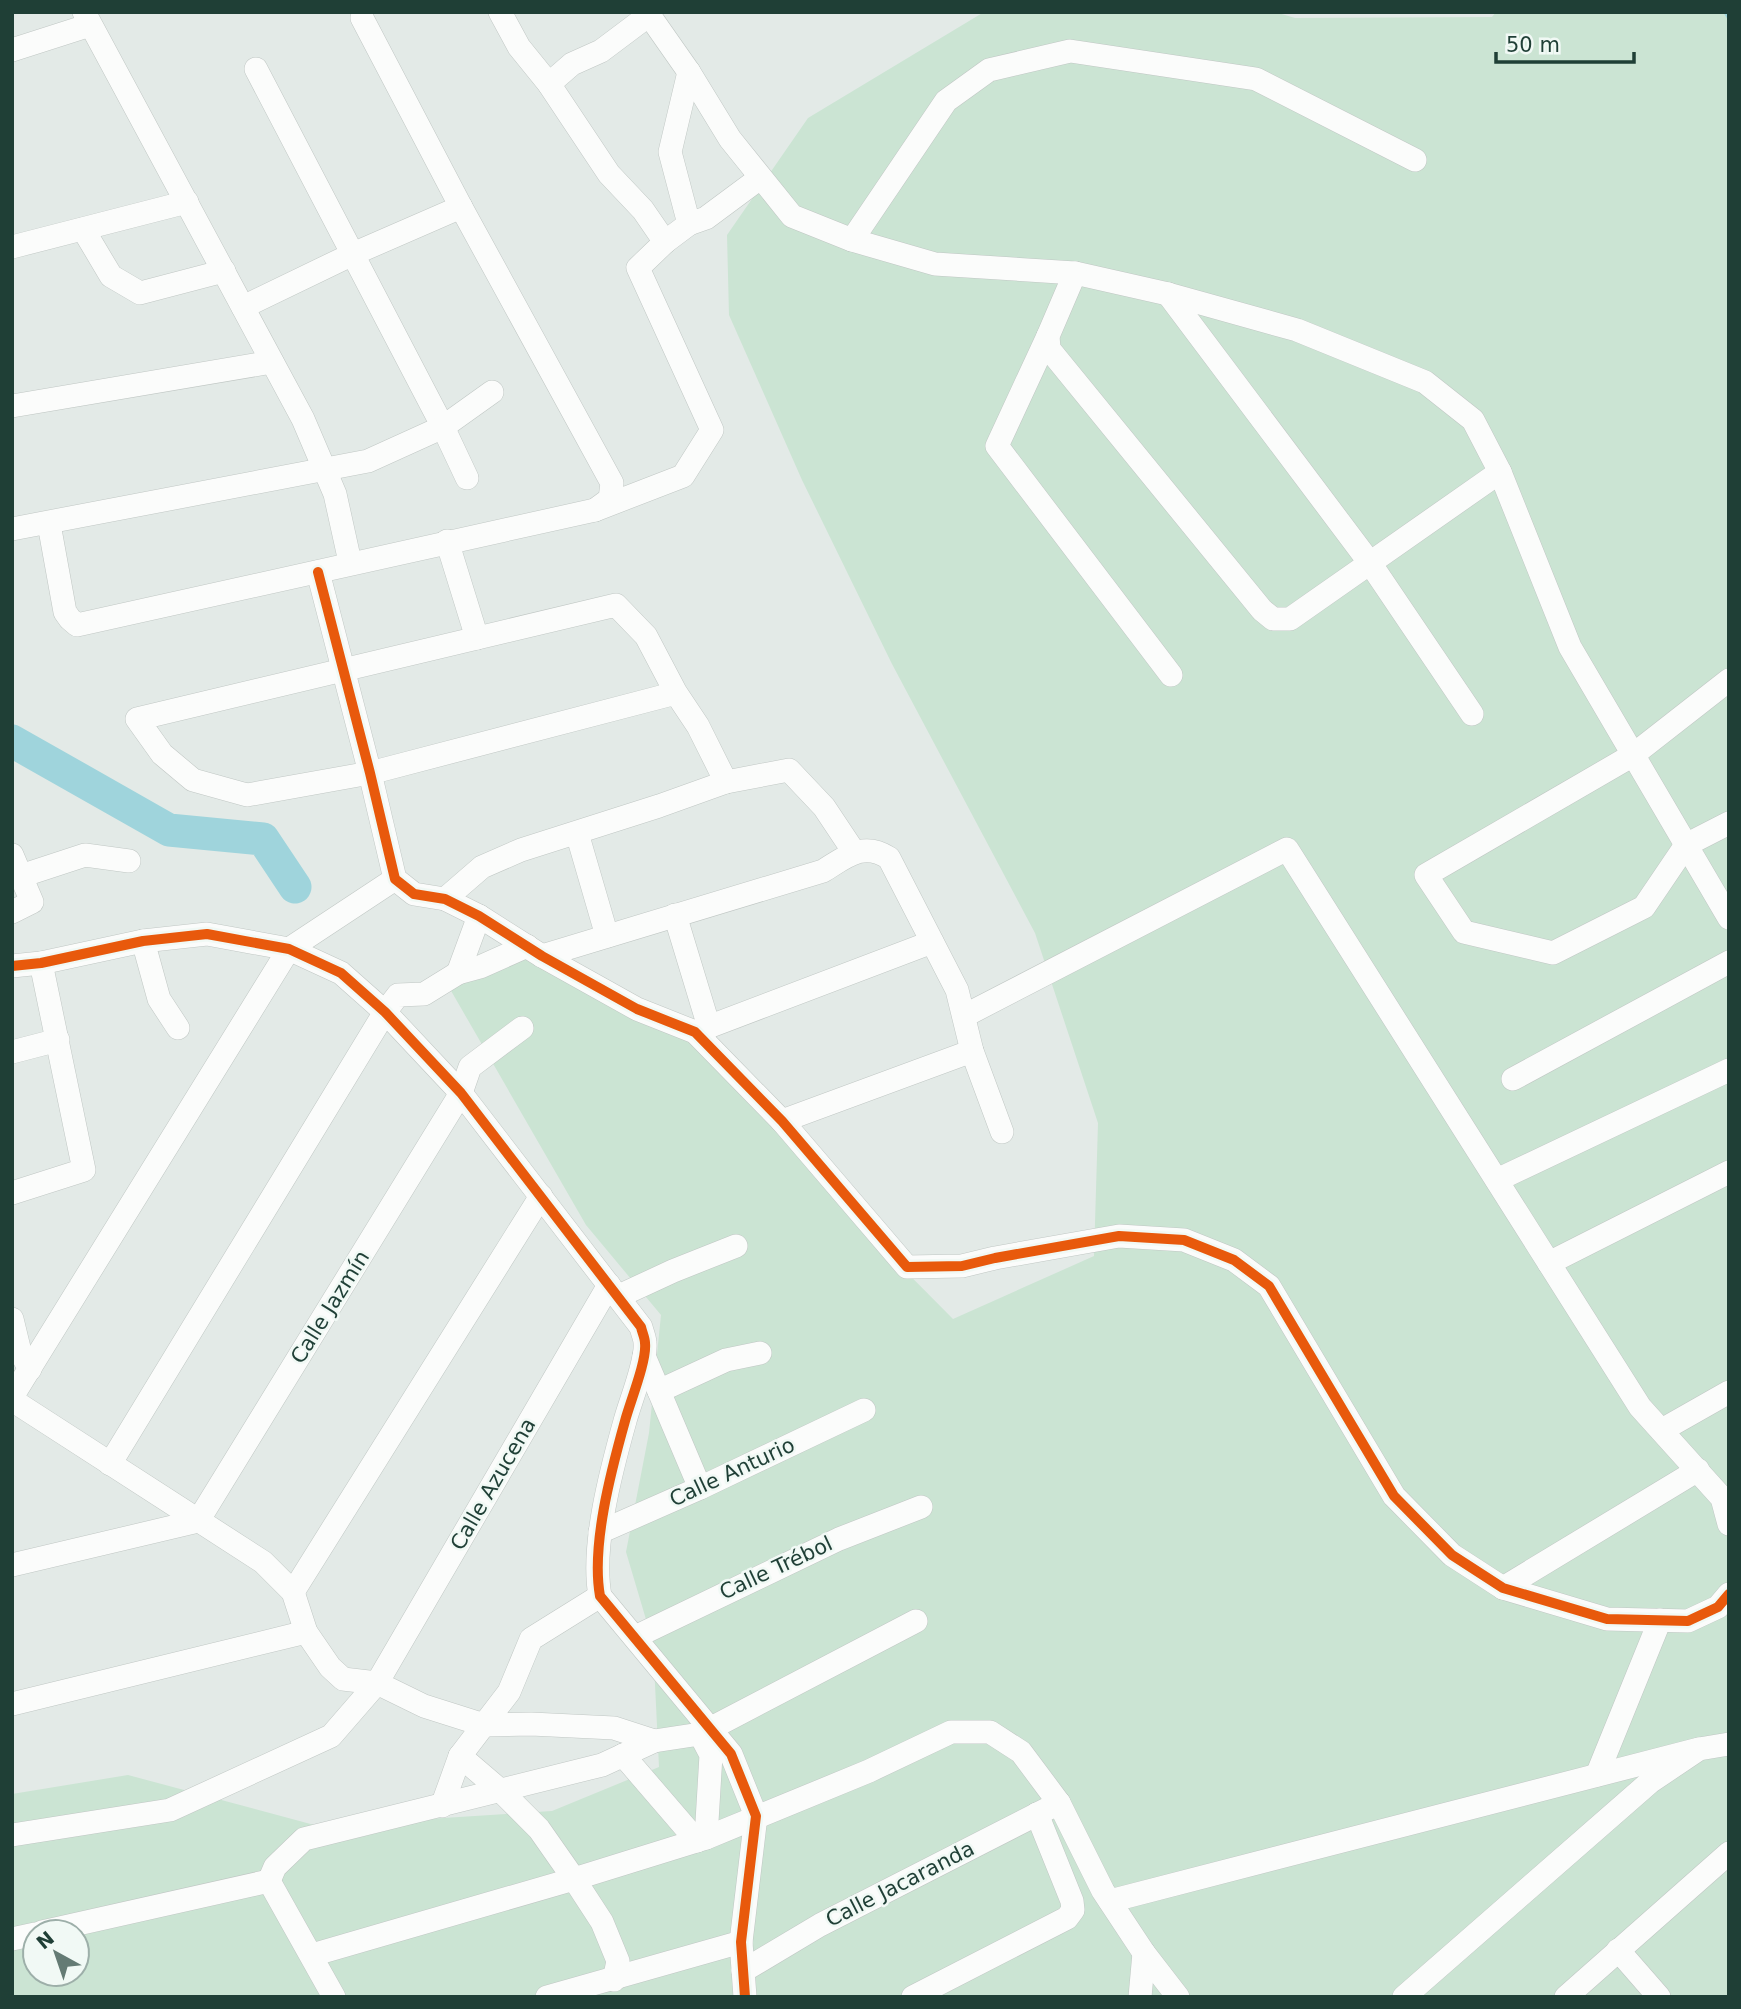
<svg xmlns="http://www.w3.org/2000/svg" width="1741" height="2009" viewBox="0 0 1741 2009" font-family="'DejaVu Sans',sans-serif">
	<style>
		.green { fill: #cbe4d3; fill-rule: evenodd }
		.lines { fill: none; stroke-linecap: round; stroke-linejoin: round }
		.stream { stroke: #9fd4dc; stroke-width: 5 }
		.river { stroke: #9fd4dc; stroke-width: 33 }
		.minor-casing { stroke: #c0c7c4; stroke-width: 24 }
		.minor { stroke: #fbfcfb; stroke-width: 23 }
		.cycleway-casing { stroke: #f1f9f5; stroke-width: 15 }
		.cycleway { stroke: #e8590c; stroke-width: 10 }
		.labels { text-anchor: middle; stroke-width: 5; stroke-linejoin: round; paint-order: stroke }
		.street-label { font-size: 21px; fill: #1f3f36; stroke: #f1f9f5 }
	</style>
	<rect width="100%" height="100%" fill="#e3eae7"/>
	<path class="green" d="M984 12H1275L1295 18 1492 17 1496 12H1729V1997H12V1794L128 1775 318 1826 552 1811 659 1767 653 1643 626 1552 649 1433 661 1315 586 1225 450 989 544 946 699 1037 838 1203 953 1319 1094 1256 1098 1123 1035 933 892 664 802 480 729 315 727 235 808 118ZM35 1932H77V1974H35Z"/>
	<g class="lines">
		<polyline class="stream" points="1726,12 1729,17"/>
		<polyline class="river" points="12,741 169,830 263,839 295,887"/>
		<defs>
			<g id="minor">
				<polyline points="84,12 303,419 335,494 350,562"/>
				<polyline points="500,12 519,47 549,84 609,174 643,210 665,242"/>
				<polyline points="647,12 689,72 730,139 792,216 852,240 935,264 1075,273 1168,294 1297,330 1425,382 1473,420 1500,472 1570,647 1729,918"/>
				<polyline points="362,18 461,207 612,483 610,499 595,510"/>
				<polyline points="12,50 90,25"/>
				<polyline points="256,69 443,427 467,478"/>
				<polyline points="549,84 572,64 601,51 649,15"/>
				<polyline points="689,224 706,218 760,178"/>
				<polyline points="83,229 111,276 140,293 224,271"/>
				<polyline points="852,240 946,101 989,70 1070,51 1256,79 1415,160"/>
				<polyline points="12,247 187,202"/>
				<polyline points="1075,273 1048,336 1049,349 1262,610 1273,619 1290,619 1500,472"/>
				<polyline points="1168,294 1370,563 1472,714"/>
				<polyline points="243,307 353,254 461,207"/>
				<polyline points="1048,336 997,446 1171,675"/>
				<polyline points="12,406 272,362"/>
				<polyline points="49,524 65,612 70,619 77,625 595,510 683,476 712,430 638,268 665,242 689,224 670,152 689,72"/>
				<polyline points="12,529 368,461 443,427 492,392"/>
				<polyline points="447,541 477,638"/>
				<polyline points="318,572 370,773 395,879 414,894 445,899 479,916 542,956 637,1009 695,1032 782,1121 907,1267 962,1266 995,1258 1119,1236 1184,1240 1234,1260 1269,1286 1394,1496 1452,1555 1503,1588 1607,1619 1688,1621 1718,1607 1729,1594"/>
				<polyline points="1729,680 1633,755 1426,875 1464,932 1553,953 1644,907 1686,845 1729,823"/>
				<polyline points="676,693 370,773 247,795 193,780 162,754 137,719 616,605 646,636 676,693 698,726 726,782"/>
				<polyline points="577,833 607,936"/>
				<polyline points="12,855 32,902 12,912"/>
				<polyline points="21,876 85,855 129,861"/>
				<polyline points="445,899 482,867 521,850 659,806 726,782 789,770 824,807 854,852"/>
				<polyline points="675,915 709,1027"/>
				<polyline points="143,941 159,999 178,1028"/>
				<path d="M542 956 823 871C846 857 863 841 889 858L957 990 972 1051 1002 1132"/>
				<path d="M12 966 41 963 143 941 207 934 289 949 341 973 385 1012 461 1093 641 1327C642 1332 645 1338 645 1343 647 1361 630 1402 625 1421 611 1471 591 1546 600 1596L731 1754 756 1816 741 1942 745 1997"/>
				<polyline points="458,973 479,916"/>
				<polyline points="964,1016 1287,849 1640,1407 1722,1498 1729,1524"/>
				<polyline points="695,1032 932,942"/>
				<polyline points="12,1052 58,1040"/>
				<polyline points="1513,1079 1729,962"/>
				<polyline points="782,1121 972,1051"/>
				<polyline points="1497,1180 1729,1070"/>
				<polyline points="12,1193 84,1170 41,963"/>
				<polyline points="1549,1263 1729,1172"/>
				<polyline points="619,1296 673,1271 736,1246"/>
				<polyline points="12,1319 20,1352 30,1369"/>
				<polyline points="644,1356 700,1488"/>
				<polyline points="659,1391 726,1360 760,1353"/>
				<polyline points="12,1397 289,949 395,879"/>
				<polyline points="12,1400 263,1562 293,1592 306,1632 330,1667 343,1679 377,1683 424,1706 484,1725 531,1724 614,1728 654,1741 700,1734 916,1621"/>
				<polyline points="1662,1430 1729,1392"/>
				<polyline points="110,1464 385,1012 398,995 424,994 458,973 480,967 527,946"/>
				<polyline points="600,1532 700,1488 864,1410"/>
				<polyline points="12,1565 198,1521 461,1093 470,1067 522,1028"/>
				<polyline points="1503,1588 1698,1470"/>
				<polyline points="293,1592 541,1196"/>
				<polyline points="635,1637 839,1539 921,1507"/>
				<polyline points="12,1704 306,1632"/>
				<polyline points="700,1734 711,1755 706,1838"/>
				<polyline points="623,1755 697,1841"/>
				<polyline points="460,1756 501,1791 539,1829 574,1879 602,1922 618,1961 614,1980"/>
				<polyline points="1597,1775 1660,1620"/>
				<polyline points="442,1806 460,1756 509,1692 531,1639 600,1596"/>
				<polyline points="12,1835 170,1810 331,1736 377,1683 609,1285"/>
				<polyline points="269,1881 275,1867 304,1839 602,1765 654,1741"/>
				<polyline points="269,1881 334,1997"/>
				<polyline points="1110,1901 1699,1749"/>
				<polyline points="42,1932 269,1881"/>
				<polyline points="12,1939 35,1934"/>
				<polyline points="1618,1950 1659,1997"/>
				<polyline points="312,1955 574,1879 706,1838 869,1771 951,1732 990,1732 1021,1752 1059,1803 1103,1891 1144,1953 1178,1997"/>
				<polyline points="743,1971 820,1925 1059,1803"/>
				<polyline points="547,1997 741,1942"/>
				<polyline points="913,1997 1067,1918 1073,1910 1072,1901 1037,1814"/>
				<polyline points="1140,1997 1144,1953"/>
				<polyline points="1404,1997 1650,1782 1699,1749 1729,1744"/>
				<polyline points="1566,1997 1729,1853"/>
			</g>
		</defs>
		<use href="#minor" class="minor-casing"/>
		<use href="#minor" class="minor"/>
		<defs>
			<g id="cycleway">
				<polyline points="318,572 370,773 395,879 414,894 445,899 479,916 542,956 637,1009 695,1032 782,1121 907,1267 962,1266 995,1258 1119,1236 1184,1240 1234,1260 1269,1286 1394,1496 1452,1555 1503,1588 1607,1619 1688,1621 1718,1607 1729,1594"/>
				<path d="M12 966 41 963 143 941 207 934 289 949 341 973 385 1012 461 1093 641 1327C642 1332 645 1338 645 1343 647 1361 630 1402 625 1421 611 1471 591 1546 600 1596L731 1754 756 1816 741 1942 745 1997"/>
			</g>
		</defs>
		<use href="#cycleway" class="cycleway-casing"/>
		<use href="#cycleway" class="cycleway"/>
	</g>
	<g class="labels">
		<g class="street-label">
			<text transform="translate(330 1307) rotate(-58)" y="7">Calle Jazmín</text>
			<text transform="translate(732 1472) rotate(-25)" y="7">Calle Anturio</text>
			<text transform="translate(493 1484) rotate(-60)" y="7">Calle Azucena</text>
			<text transform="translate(776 1568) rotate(-25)" y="7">Calle Trébol</text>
			<text transform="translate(900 1884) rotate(-27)" y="7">Calle Jacaranda</text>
		</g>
	</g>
	<rect width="1741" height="2009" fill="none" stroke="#1f3f36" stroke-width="28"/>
	<g transform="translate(56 1953) rotate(320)"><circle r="33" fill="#f1f9f5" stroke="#9dafa9" stroke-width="2"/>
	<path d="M0-5L12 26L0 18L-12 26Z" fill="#647b74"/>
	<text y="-10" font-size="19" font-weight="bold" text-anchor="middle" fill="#1f3f36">N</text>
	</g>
	<path d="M1496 52v10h138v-10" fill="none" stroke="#1f3f36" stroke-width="3.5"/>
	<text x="1506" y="52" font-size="21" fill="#1f3f36" stroke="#f1f9f5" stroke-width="5" paint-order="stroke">50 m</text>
</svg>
